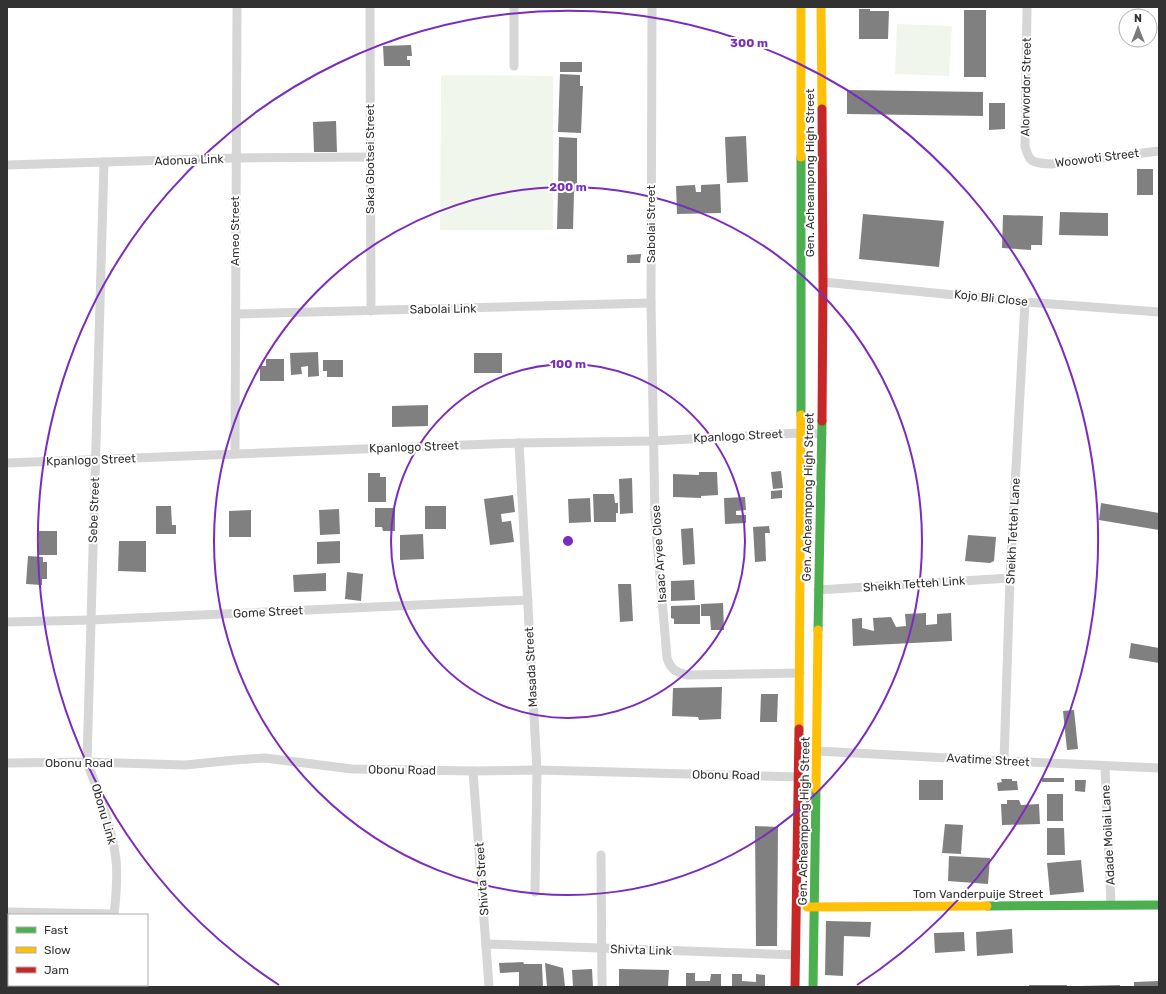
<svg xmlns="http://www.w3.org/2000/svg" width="1166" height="994" viewBox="0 0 1166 994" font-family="Rubik,sans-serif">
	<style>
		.green { fill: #f1f6ed }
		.building { fill: #808080 }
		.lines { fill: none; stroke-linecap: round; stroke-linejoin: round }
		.street { stroke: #d6d6d6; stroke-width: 9 }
		.fast { stroke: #4caf50; stroke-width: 9 }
		.slow { stroke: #ffc107; stroke-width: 9 }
		.jam { stroke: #c62828; stroke-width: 9 }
		.ring { fill: none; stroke: #7b2cbf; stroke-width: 2 }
		.labels { text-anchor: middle; stroke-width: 4; stroke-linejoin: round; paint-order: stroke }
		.street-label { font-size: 12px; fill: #323232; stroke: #fff }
		.centre { fill: #7b2cbf; stroke: #fff; stroke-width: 2 }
		.ring-label { font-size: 12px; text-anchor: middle; font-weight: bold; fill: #7b2cbf; stroke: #fff; stroke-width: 4; stroke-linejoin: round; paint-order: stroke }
	</style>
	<rect width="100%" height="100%" fill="#fff"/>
	<g class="green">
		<polygon points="897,24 952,26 949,76 895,74"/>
		<polygon points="441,75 553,76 553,230 440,230"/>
	</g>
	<g class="building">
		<polygon points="859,9 870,9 870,11 889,11 888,39 859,39"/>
		<rect x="964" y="10" width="22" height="67"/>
		<polygon points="411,45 412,56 407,56 407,60 410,60 410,66 384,66 383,46"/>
		<rect x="560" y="62" width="22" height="10"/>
		<polygon points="560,74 580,75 580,86 583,86 581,133 558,132"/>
		<polygon points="847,90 983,92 983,116 847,114"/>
		<polygon points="989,103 1005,103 1005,129 989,130"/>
		<polygon points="336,121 337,152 314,152 313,122"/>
		<polygon points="746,136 748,182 727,183 725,137"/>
		<polygon points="559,137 577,138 577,192 558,190"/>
		<rect x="1137" y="169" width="16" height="26"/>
		<polygon points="720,184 721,213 677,214 676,186 695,185 696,192 701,192 701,185"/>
		<polygon points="558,192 574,192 573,229 557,229"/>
		<polygon points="1060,212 1108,213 1108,236 1059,235"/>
		<polygon points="863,214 944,221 939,267 859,259"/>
		<polygon points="1003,215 1043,216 1042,245 1031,245 1031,250 1002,248"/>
		<polygon points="641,254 640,263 627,263 627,255"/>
		<polygon points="318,352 319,376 308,377 308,366 301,367 302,374 291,375 290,353"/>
		<rect x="474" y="353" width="28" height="20"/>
		<polygon points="266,359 284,359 284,381 260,381 260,366 266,366"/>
		<polygon points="323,360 343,360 343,377 327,377 327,371 323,371"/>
		<polygon points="428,405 428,426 392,427 392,406"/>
		<polygon points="781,471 783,488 773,489 771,472"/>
		<polygon points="699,472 717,472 718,495 701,496 701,498 673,497 673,474 699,475"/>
		<polygon points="368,473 380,473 380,477 386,477 386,502 368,502"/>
		<polygon points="632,478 633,513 620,514 619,479"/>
		<polygon points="782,490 782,498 771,499 771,491"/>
		<polygon points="593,494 614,494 615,503 618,503 618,513 616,513 616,522 594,522"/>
		<polygon points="513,495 515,512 501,514 502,522 511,521 514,542 490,545 484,499"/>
		<polygon points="745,497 746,510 736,511 736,515 746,515 746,523 725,524 724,498"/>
		<polygon points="590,498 591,522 569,523 568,499"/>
		<polygon points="1101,503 1159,513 1159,530 1099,520"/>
		<polygon points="156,506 171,506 172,525 176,525 176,534 156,534"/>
		<rect x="425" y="506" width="21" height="23"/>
		<polygon points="375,508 395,508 395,531 383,531 382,527 375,527"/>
		<polygon points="339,509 340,534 320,535 319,510"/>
		<polygon points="251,510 251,537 229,537 229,511"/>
		<polygon points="769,526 770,533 765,533 766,561 755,562 753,527"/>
		<polygon points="693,528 695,564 683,565 681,529"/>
		<rect x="39" y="531" width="18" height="24"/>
		<polygon points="423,534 424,559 400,560 400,535"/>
		<polygon points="968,535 996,537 994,561 990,563 965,561"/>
		<polygon points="119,541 146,541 146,572 118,571"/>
		<polygon points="340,541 340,563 317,564 317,542"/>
		<polygon points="28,556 43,557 43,562 47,562 47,579 42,579 42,585 26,584"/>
		<polygon points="347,572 363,574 361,601 345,599"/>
		<polygon points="326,573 326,591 294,592 293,575"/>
		<polygon points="694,580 695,600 671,601 671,581"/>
		<polygon points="618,584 631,584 633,621 620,622"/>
		<polygon points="723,603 724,630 711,630 710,616 701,616 701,604"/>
		<polygon points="700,605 700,624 674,624 674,619 671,618 671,606"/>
		<polygon points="926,613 926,625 937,624 937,614 951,613 952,641 853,646 852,619 862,618 862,628 874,631 873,618 891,617 896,627 906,626 905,614"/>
		<polygon points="1131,643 1159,648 1159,663 1129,658"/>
		<polygon points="722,687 721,719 699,720 698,717 672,716 673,688"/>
		<polygon points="761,694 778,694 777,722 760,722"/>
		<polygon points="1074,710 1078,749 1067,750 1063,711"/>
		<rect x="1042" y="778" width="22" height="4"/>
		<polygon points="1001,779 1012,779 1012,781 1017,781 1018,790 998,791 997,783 1002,782"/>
		<rect x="919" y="780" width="24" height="20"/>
		<polygon points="1075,780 1086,780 1085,792 1075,791"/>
		<rect x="1047" y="794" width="16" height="27"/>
		<polygon points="1007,800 1019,800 1021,805 1039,804 1040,824 1002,825 1001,804 1007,804"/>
		<polygon points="945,824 963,825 961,854 942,853"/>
		<polygon points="755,826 778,827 777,946 756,946"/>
		<polygon points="1047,828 1064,828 1065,855 1047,855"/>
		<polygon points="949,856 990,858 988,884 948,881"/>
		<polygon points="1081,860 1084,892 1050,895 1047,863"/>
		<polygon points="826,921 871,922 870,937 844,936 843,976 825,975"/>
		<polygon points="1012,929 1013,953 977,956 976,932"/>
		<polygon points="964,932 965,951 935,953 934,933"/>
		<polygon points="523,962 524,964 542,964 543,987 519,987 519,972 500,973 499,963"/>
		<polygon points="545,963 563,968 565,987 547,987"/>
		<polygon points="592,969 593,987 573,987 572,970"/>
		<polygon points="619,969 669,970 668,987 619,987"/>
		<polygon points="686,973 695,973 695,981 710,981 711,974 721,974 721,987 686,987"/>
		<polygon points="732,974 742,974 742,981 756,982 756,974 765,975 765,987 732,987"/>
		<polygon points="1159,981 1159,987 1134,987 1134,982"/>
		<rect x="1029" y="985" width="38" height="2"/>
		<polygon points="1120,985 1120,987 1079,987 1079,986"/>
	</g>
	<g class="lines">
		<g class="street">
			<polyline points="370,7 371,311"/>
			<path d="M652 7 651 303 655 517 667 658C671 670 676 672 687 675L800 673"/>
			<path d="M1027 7 1025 146C1029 164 1035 163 1051 164L1159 151"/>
			<polyline points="514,66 514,7"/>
			<path d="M104 162 87 762C99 794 112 826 116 860 118 878 116 897 114 915"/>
			<polyline points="7,165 235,158 370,157"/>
			<polyline points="823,282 1025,302 1159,312"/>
			<polyline points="236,314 651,303"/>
			<polyline points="519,443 537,770 535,892"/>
			<polyline points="235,454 237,7"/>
			<polyline points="7,463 519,443 653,441 801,433 822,434"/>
			<polyline points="818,590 1010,578"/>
			<polyline points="7,622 90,620 528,600"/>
			<polyline points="817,751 1004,761 1159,768"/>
			<polyline points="1004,761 1010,578 1025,302"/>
			<polyline points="7,763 87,762 185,765 235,760 265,758 352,769 473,771 537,770 799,777"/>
			<polyline points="1105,766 1111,905"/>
			<polyline points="473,771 489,987"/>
			<polyline points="601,855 602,987"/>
			<polyline points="7,912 114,914"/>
			<polyline points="486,944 796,955"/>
			<polyline points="112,987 112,985"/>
		</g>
		<g class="fast">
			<polyline points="801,157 801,415"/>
			<polyline points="818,630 822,421"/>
			<polyline points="987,906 1159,905"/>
			<polyline points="813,987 816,789"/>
		</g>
		<g class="slow">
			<polyline points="801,7 801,157"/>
			<polyline points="821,7 822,109"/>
			<polyline points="799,729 801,415"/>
			<polyline points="816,789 818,630"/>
			<polyline points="807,907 987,906"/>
		</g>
		<g class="jam">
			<polyline points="822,109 823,282 822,421"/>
			<polyline points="795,987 799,729"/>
		</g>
	</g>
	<g class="ring">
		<circle cx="568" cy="541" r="177"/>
		<circle cx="568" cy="541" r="354"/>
		<path d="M279 985A530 530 0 1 1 857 985"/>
	</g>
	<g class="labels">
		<g class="street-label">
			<text transform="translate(1026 87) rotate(-89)" y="4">Alorwordor Street</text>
			<text transform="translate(1097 158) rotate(-7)" y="4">Woowoti Street</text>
			<text transform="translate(370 159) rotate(-90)" y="4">Saka Gbotsei Street</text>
			<text transform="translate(189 160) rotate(-2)" y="4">Adonua Link</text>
			<text transform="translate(810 173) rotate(-90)" y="4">Gen. Acheampong High Street</text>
			<text transform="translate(651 224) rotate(-90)" y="4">Sabolai Street</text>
			<text transform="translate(235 231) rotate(-90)" y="4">Ameo Street</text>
			<text transform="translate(991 298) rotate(6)" y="4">Kojo Bli Close</text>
			<text transform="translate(443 309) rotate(-1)" y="4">Sabolai Link</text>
			<text transform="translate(738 436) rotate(-3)" y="4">Kpanlogo Street</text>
			<text transform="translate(414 447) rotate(-2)" y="4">Kpanlogo Street</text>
			<text transform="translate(91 460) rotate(-2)" y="4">Kpanlogo Street</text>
			<text transform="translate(808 497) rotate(-89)" y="4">Gen. Acheampong High Street</text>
			<text transform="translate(94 510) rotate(-88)" y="4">Sebe Street</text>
			<text transform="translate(1013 531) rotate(-87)" y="4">Sheikh Tetteh Lane</text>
			<text transform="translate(659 554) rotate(-94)" y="4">Isaac Aryee Close</text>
			<text transform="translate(914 584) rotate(-4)" y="4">Sheikh Tetteh Link</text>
			<text transform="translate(268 612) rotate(-3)" y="4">Gome Street</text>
			<text transform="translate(531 667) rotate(-93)" y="4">Masada Street</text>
			<text transform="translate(988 760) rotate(3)" y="4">Avatime Street</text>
			<text x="79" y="767">Obonu Road</text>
			<text transform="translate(402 770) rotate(1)" y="4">Obonu Road</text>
			<text transform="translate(726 775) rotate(1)" y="4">Obonu Road</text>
			<text transform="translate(104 814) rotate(74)" y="4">Obonu Link</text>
			<text transform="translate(804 821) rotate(-89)" y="4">Gen. Acheampong High Street</text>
			<text transform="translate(1108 835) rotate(-93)" y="4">Adade Moilai Lane</text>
			<text transform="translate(482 879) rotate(-94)" y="4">Shivta Street</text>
			<text x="978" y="898">Tom Vanderpuije Street</text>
			<text transform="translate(641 950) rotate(2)" y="4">Shivta Link</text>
		</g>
	</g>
	<circle cx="568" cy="541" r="6" class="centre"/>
	<g class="ring-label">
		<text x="749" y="47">300 m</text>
		<text x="568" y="191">200 m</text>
		<text x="568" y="368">100 m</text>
	</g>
	<rect width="1166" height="994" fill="none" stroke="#323232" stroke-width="16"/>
	<rect x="8" y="914" width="140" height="72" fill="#ffffff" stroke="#adadad"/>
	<rect x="16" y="927" width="20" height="6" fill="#4caf50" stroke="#adadad"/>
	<text x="44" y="934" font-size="12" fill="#323232">Fast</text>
	<rect x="16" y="947" width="20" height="6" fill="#ffc107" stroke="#adadad"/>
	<text x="44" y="954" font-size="12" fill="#323232">Slow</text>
	<rect x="16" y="967" width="20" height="6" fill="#c62828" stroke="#adadad"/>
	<text x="44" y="974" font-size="12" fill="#323232">Jam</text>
	<g transform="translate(1138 28)"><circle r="19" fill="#ffffff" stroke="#adadad"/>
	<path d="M0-3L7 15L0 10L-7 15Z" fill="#7a7a7a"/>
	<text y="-6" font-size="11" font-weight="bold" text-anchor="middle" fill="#323232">N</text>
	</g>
</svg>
